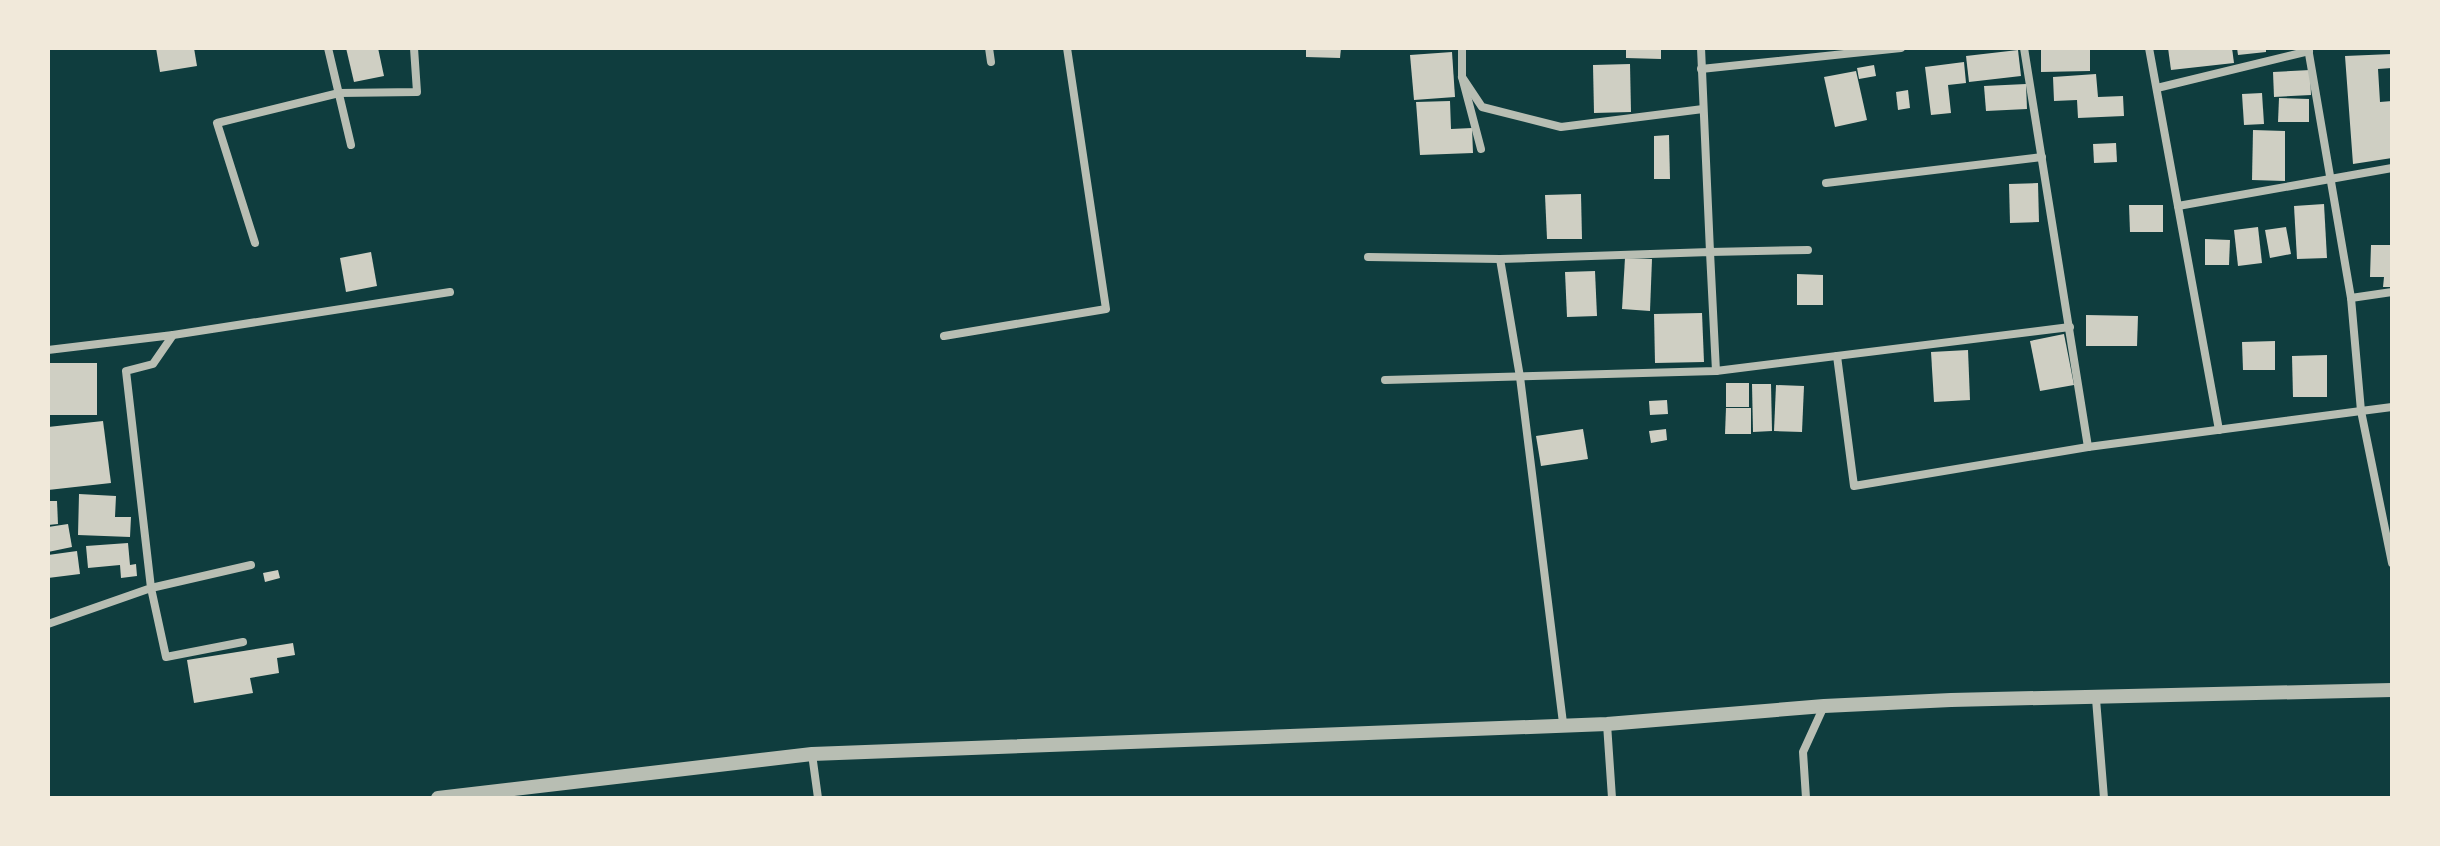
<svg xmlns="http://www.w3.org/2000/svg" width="2440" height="846" viewBox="0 0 2440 846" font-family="'Noto Sans',sans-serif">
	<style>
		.building { fill: #cfcfc3 }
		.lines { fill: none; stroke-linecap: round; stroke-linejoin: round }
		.minor { stroke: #b8beb3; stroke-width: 8 }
		.tertiary { stroke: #b8beb3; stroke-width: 14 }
	</style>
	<rect width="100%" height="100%" fill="#0f3d3e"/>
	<g class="building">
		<polygon points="156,48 194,48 197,66 160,72"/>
		<polygon points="346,48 378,48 384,76 354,82"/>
		<polygon points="1306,48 1341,48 1340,58 1306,57"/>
		<polygon points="1626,48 1661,48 1661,59 1626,58"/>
		<polygon points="2041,48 2090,48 2090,71 2041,72"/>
		<polygon points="2168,48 2232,48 2234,63 2171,70"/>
		<polygon points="2237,48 2266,48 2266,52 2238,55"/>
		<polygon points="2018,50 2021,76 1969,82 1966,56"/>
		<polygon points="1452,52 1455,97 1414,100 1410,55"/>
		<polygon points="2392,54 2392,68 2378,69 2380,102 2392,101 2392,158 2353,164 2345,56"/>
		<polygon points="1964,62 1966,83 1948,85 1951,113 1931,115 1925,67"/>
		<polygon points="1630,64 1631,112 1594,113 1593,65"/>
		<polygon points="1874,65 1876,76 1859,79 1857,68"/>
		<polygon points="2310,70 2311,95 2274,97 2273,72"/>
		<polygon points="1856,71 1867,120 1835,127 1824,77"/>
		<polygon points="2096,74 2098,97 2123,96 2124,116 2078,118 2077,100 2054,101 2053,77"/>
		<polygon points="2026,84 2027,109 1986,111 1984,86"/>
		<polygon points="1908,90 1910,108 1898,110 1896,92"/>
		<polygon points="2262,93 2264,124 2244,125 2242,94"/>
		<polygon points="2279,98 2309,99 2309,122 2278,122"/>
		<polygon points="1450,101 1451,129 1472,128 1473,153 1420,155 1416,102"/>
		<polygon points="2253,130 2285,131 2285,181 2252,180"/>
		<polygon points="1669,135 1670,179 1654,179 1654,136"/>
		<polygon points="2116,143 2117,162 2094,163 2093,144"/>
		<polygon points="2038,183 2039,222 2010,223 2009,184"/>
		<polygon points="1581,194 1582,239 1547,239 1545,195"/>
		<polygon points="2324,204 2327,258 2297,259 2294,206"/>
		<polygon points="2129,205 2163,205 2163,232 2130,232"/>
		<polygon points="2258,227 2262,263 2238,266 2234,230"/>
		<polygon points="2286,227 2291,254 2270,258 2265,230"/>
		<polygon points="2205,239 2230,240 2229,265 2205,265"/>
		<polygon points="2371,245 2392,245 2392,287 2383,287 2384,277 2370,277"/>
		<polygon points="371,252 377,286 346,292 340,258"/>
		<polygon points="1625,258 1652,259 1650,311 1622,309"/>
		<polygon points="1595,271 1597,316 1567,317 1565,272"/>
		<polygon points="1797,274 1823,275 1823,305 1797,305"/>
		<polygon points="1702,313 1704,362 1655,363 1654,314"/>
		<polygon points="2086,315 2138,316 2137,346 2086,346"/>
		<polygon points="2064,334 2074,385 2040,391 2030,341"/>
		<polygon points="2275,341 2275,370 2243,370 2242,342"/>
		<polygon points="1968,350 1970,400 1934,402 1931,352"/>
		<polygon points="2327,355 2327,397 2293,397 2292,356"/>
		<rect x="48" y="363" width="49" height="52"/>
		<rect x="1726" y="383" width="23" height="24"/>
		<polygon points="1752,384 1771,384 1772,431 1753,432"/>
		<polygon points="1776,385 1804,386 1802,432 1774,431"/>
		<polygon points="1667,400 1668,414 1650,415 1649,401"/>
		<polygon points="1726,408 1751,408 1751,434 1725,434"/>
		<polygon points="103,421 111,483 48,490 48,427"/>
		<polygon points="1583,429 1588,459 1541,466 1536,436"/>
		<polygon points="1666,429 1667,440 1651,443 1649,431"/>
		<polygon points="79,494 116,496 115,517 131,517 130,537 78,535"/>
		<polygon points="48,501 57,501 58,524 48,525"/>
		<polygon points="68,524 72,547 48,552 48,527"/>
		<polygon points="128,543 130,565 136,564 137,576 121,578 120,565 88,568 86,546"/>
		<polygon points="77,551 80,574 48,578 48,555"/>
		<polygon points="278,570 280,578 265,582 263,573"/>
		<polygon points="293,643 295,655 277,658 279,673 250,678 253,693 194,703 187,660"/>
	</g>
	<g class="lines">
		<g class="minor">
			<polyline points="328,48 351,145"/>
			<polyline points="989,48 991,62"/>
			<polyline points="1462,48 1462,77 1481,149"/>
			<polyline points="1701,48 1710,252 1808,250"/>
			<polyline points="2024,48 2088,447"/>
			<polyline points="2149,48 2219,430"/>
			<polyline points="2308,48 2351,298"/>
			<polyline points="1701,69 1901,48"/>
			<polyline points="1462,77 1482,107 1561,127 1703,109"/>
			<polyline points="2157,88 2309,51"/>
			<polyline points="1826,183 2042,157"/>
			<polyline points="2178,206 2392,168"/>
			<polyline points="255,243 217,123 339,93 417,92 414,48"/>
			<polyline points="1368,257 1500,259 1710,252 1716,371"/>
			<polyline points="1500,259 1520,377 1563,723"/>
			<polyline points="2392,292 2351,298 2361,411 2392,407"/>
			<polyline points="944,336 1106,309 1067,48"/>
			<polyline points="48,350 173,335"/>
			<polyline points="1837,356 1854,486 2088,447 2361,411 2392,563"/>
			<polyline points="1385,380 1716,371 2070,327"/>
			<polyline points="48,624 151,588 126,371 153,364 173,335 450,292"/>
			<polyline points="243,642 166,657 151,588 251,565"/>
			<polyline points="2096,699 2104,798"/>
			<polyline points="1607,724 1612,798"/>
			<polyline points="812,754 818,798"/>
			<polyline points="1806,798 1803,752 1824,706"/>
		</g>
		<polyline class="tertiary" points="438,798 812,754 1607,724 1824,706 1951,700 2392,690"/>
	</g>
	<rect width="2440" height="846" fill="none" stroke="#f1e9da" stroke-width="100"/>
</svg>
